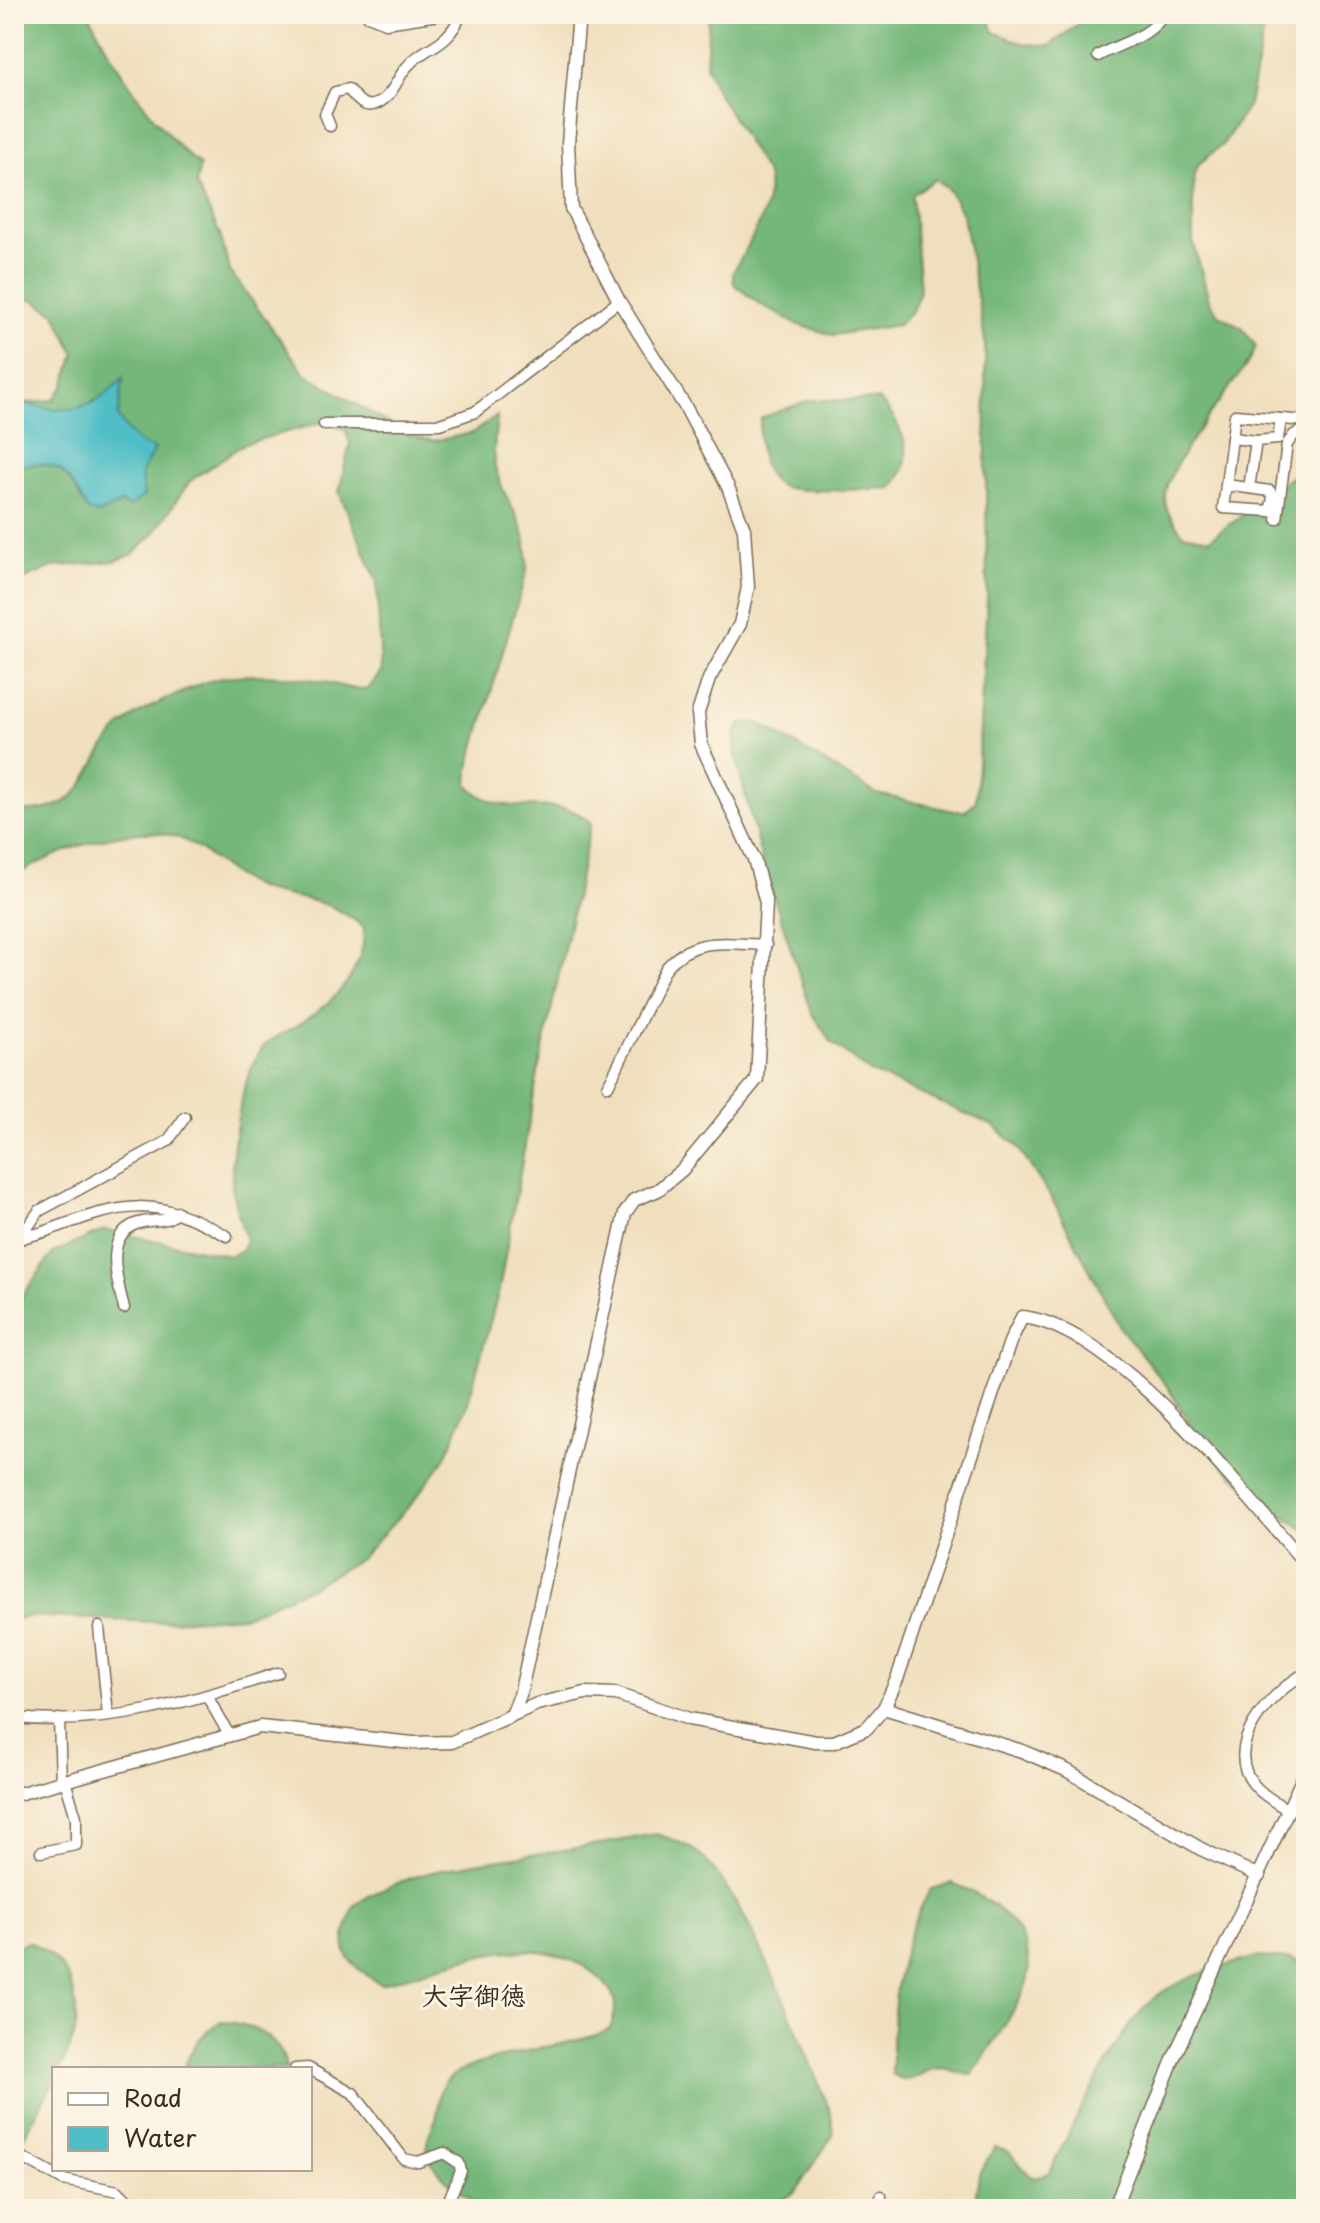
<svg xmlns="http://www.w3.org/2000/svg" width="1320" height="2223" viewBox="0 0 1320 2223" font-family="'Playpen Sans','Klee One',sans-serif">
	<style>
		.forest { fill: #74b77a; stroke: #58704c; stroke-width: 2 }
		.water { fill: #4fbec6; stroke: #457472; stroke-width: 2 }
		.lines { fill: none; stroke-linecap: round; stroke-linejoin: round }
		.minor-casing { stroke: #7a6956; stroke-width: 13 }
		.tertiary-casing { stroke: #7a6956; stroke-width: 15 }
		.minor { stroke: #fff; stroke-width: 10 }
		.tertiary { stroke: #fff; stroke-width: 12 }
		.labels { text-anchor: middle; stroke-width: 6; stroke-linejoin: round; paint-order: stroke }
		.quarter-label { font-size: 26px; font-weight: bold; fill: #3b2a1e; stroke: #fcf5e5 }
	</style>
	<rect width="100%" height="100%" fill="#fcf5e5"/>
	<filter id="ink" filterUnits="userSpaceOnUse"><feTurbulence type="fractalNoise" baseFrequency=".0125" numOctaves="2"/><feDisplacementMap in="SourceGraphic" scale="16" xChannelSelector="R" yChannelSelector="G"/><feConvolveMatrix kernelMatrix="1 2 1 2 8 2 1 2 1" color-interpolation-filters="sRGB"/></filter>
	<filter id="wash" filterUnits="userSpaceOnUse"><feTurbulence type="fractalNoise" baseFrequency=".006" numOctaves="4" result="noise"/><feDisplacementMap in="SourceGraphic" scale="32" xChannelSelector="R" yChannelSelector="G"/><feGaussianBlur stdDeviation="1.8" result="paint"/><feColorMatrix in="noise" values="0 0 0 0 0 0 0 0 0 0 0 0 0 0 0 0 0 1.4 0 .05"/><feComposite in="paint" operator="in"/></filter>
	<g filter="url(#wash)">
		<rect width="100%" height="100%" fill="#f0dfbe"/>
		<g class="forest">
			<path d="M14 14H89C112 64 158 131 200 166L196 184 220 234 230 271 305 373 407 435 434 441 472 433 497 416C496 432 492 453 495 467 506 510 530 519 527 570L469 767 468 785C506 826 555 788 591 823L538 1072 499 1290 467 1406 446 1457 413 1502 360 1559 311 1587 245 1616 155 1622 31 1616 14 1619V1318L22 1296 53 1253 104 1230 230 1256 242 1250 246 1240C242 1225 235 1209 233 1193 228 1160 241 1068 266 1044 275 1036 288 1031 298 1025 334 1002 365 973 364 928 329 897 307 902 264 890 232 881 211 852 182 839 136 819 54 852 14 876V811C95 815 81 763 124 724 142 708 173 697 194 687 231 669 281 675 320 681 338 684 350 691 368 689L381 672 377 581 339 492 350 443 345 429 330 423H319L244 444 190 481 154 533 132 555 115 561 52 567 14 584V399L28 403 53 400 64 386 75 354 55 313 31 299 14 305Z"/>
			<path d="M709 14H987L994 32 1025 44 1049 46 1091 14H1267L1249 104 1224 143 1199 164 1194 174 1193 204V241L1209 300 1218 314 1242 328 1256 346 1250 360C1231 387 1166 466 1165 496 1164 511 1174 522 1183 534L1210 539 1306 466V1531L1257 1497 1219 1462 1193 1429 1167 1386 1121 1329 1052 1199 1017 1146 994 1126 870 1072 832 1043 812 1013 762 861 736 757 734 735 742 723H759L877 794 954 811H965L976 801 987 599 985 341 963 215 949 190 935 179 912 195 920 291 912 311 898 325 833 335 796 324 755 301 734 284 733 273C748 243 774 210 767 175L717 92 706 66Z"/>
			<path d="M810 400H879C894 414 911 444 905 465 903 473 896 481 892 488 858 489 821 493 787 488 759 483 757 438 761 418Z"/>
			<path d="M656 1834C672 1839 687 1844 700 1855 750 1900 802 2047 831 2113L833 2135 795 2192 769 2209H485C465 2195 425 2172 427 2142 428 2135 433 2126 436 2119 439 2110 437 2099 441 2089 454 2054 577 2048 610 2029 619 2006 617 1993 597 1976 535 1923 449 1966 381 1984 340 1960 337 1949 355 1905 408 1868 489 1861 551 1852 586 1847 621 1840 656 1834Z"/>
			<path d="M952 1883C992 1899 1035 1929 1028 1977 1025 1999 985 2055 972 2075 960 2075 951 2068 940 2068 920 2069 909 2090 892 2074 891 2011 897 1944 931 1889Z"/>
			<path d="M29 1942C82 1968 87 2020 60 2069H54V2081L14 2155V1947Z"/>
			<path d="M1256 1957 1292 1959 1306 1964V2209H974L979 2174 995 2147 1009 2152 1032 2178 1049 2173C1071 2129 1121 2022 1158 1995 1186 1975 1224 1966 1256 1957Z"/>
			<path d="M221 2022C249 2022 283 2038 286 2069H184C191 2048 202 2032 221 2022Z"/>
		</g>
		<path class="water" d="M123 378 118 417C128 432 137 445 155 449L141 472 144 496 129 507 121 503 98 514 88 511C66 473 62 457 14 467V401C61 413 87 417 123 378Z"/>
	</g>
	<g filter="url(#ink)">
		<g class="lines">
			<defs>
				<g id="minor">
					<polyline points="368,16 386,23 445,14"/>
					<path d="M1098 56C1121 42 1150 38 1164 14"/>
					<path d="M330 126 325 114 335 92 348 89C356 98 364 111 378 103 392 96 396 81 405 69 425 44 447 49 461 14"/>
					<polyline points="324,424 440,424 475,412 619,301"/>
					<polyline points="1232,438 1256,441 1249,488"/>
					<polyline points="1256,441 1278,439 1281,419"/>
					<polyline points="1226,485 1270,491 1273,498 1270,511 1223,508 1235,415 1306,421"/>
					<polyline points="1277,519 1287,444 1294,435 1306,428"/>
					<path d="M608 1086 666 968C694 935 726 944 766 945"/>
					<polyline points="20,1238 39,1211 168,1141 185,1117"/>
					<path d="M14 1242C25 1235 38 1235 49 1230 125 1202 154 1195 227 1236"/>
					<path d="M124 1308C117 1280 101 1230 143 1222 157 1219 166 1223 178 1212"/>
					<polyline points="99,1627 108,1715"/>
					<polyline points="207,1696 228,1733"/>
					<path d="M14 1718C109 1727 190 1702 278 1673"/>
					<polyline points="59,1719 61,1782"/>
					<path d="M1289 1811C1279 1804 1267 1798 1258 1789 1217 1749 1271 1692 1306 1673"/>
					<polyline points="41,1852 76,1845 76,1817 65,1781"/>
					<polyline points="295,2069 308,2068 353,2093 404,2159 418,2162 444,2153 459,2163 461,2171 445,2209"/>
					<polyline points="14,2153 63,2180 118,2191 136,2209"/>
					<polyline points="879,2209 881,2196"/>
				</g>
				<g id="tertiary">
					<polyline points="884,1708 1022,1751 1066,1770 1201,1849 1259,1876"/>
					<polyline points="512,1715 520,1695 625,1213 634,1200 658,1190 682,1170 757,1079 766,903 754,859 701,744 698,713 709,679 740,624 748,587 744,529 728,487 686,408 619,301 571,208 568,143 579,14"/>
					<path d="M14 1795 260 1727 413 1743 452 1742 537 1704 585 1693 616 1694 689 1719 816 1742H834L867 1728 884 1708 897 1679 1010 1342 1022 1317C1116 1327 1244 1495 1306 1564"/>
					<polyline points="1114,2209 1174,2057 1306,1771"/>
				</g>
			</defs>
			<use href="#minor" class="minor-casing"/>
			<use href="#tertiary" class="tertiary-casing"/>
			<use href="#minor" class="minor"/>
			<use href="#tertiary" class="tertiary"/>
		</g>
	</g>
	<g class="labels">
		<g class="quarter-label">
			<text x="474" y="2005">大字御徳</text>
		</g>
	</g>
	<rect width="1320" height="2223" fill="none" stroke="#fcf5e5" stroke-width="48"/>
	<rect x="52" y="2067" width="260" height="104" fill="#fcf5e5" stroke="#afa495" stroke-width="2"/>
	<rect x="68" y="2093" width="40" height="12" fill="#ffffff" stroke="#afa495" stroke-width="2"/>
	<text x="124" y="2107" font-size="24" fill="#3b2a1e">Road</text>
	<rect x="68" y="2127" width="40" height="24" fill="#4fbec6" stroke="#afa495" stroke-width="2"/>
	<text x="124" y="2147" font-size="24" fill="#3b2a1e">Water</text>
</svg>
